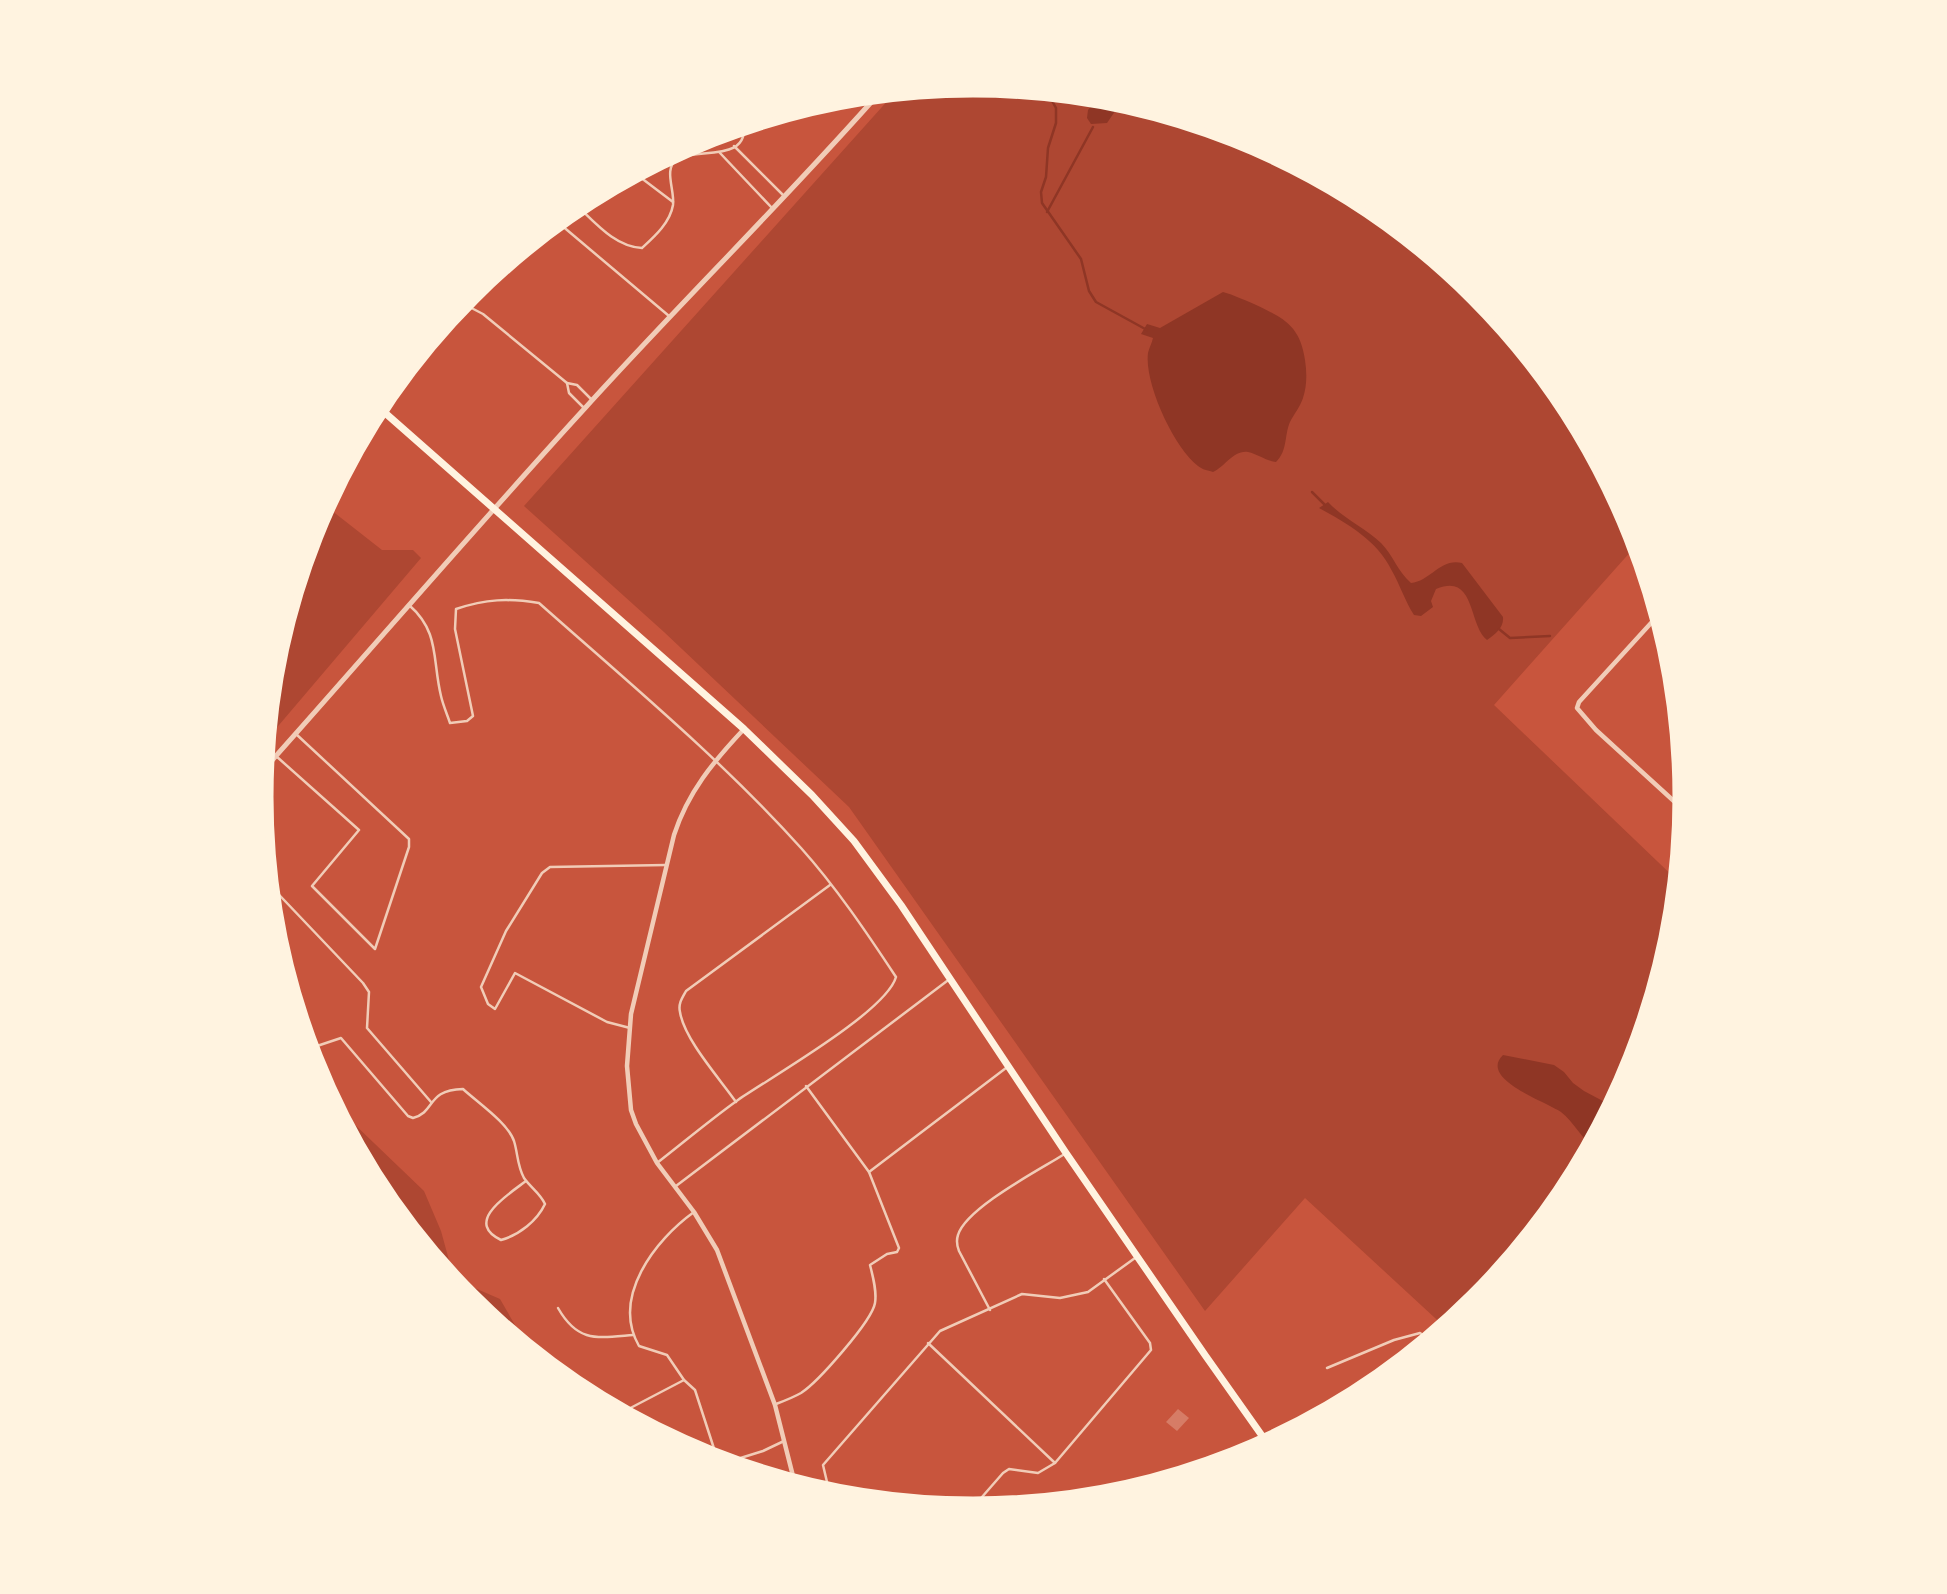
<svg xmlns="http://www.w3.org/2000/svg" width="1947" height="1594" viewBox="0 0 1947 1594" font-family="'Open Sans',sans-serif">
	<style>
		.green { fill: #ae4732 }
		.water { fill: #8f3625 }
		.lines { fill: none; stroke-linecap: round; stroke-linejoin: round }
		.stream { stroke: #8f3625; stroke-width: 2.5 }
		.building { fill: #d67c66 }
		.service { stroke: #f1ccb7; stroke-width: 2.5 }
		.minor { stroke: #f1ccb7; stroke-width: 4.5 }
		.tertiary { stroke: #f1ccb7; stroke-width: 5 }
		.primary { stroke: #fff3e0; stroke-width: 7 }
		.rim { fill: none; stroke: #fff3e0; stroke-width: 9 }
	</style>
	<rect width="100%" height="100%" fill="#c8553d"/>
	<g class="green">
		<polygon points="974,81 1114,94 1248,135 1372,201 1480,291 1569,399 1636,523 1641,540 1494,705 1681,884 1676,937 1635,1072 1569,1195 1480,1304 1448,1330 1305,1198 1205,1311 849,807 664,632 524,506 899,88"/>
		<polygon points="322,503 382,550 413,550 421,558 262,745 271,657 312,522"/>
		<polygon points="325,1096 424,1191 441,1231 455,1282 470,1286 500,1299 534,1358 467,1303 378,1195"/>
	</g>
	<g class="water">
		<polygon points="1102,93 1124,98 1107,123 1091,124 1087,118 1088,110"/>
		<path d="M1223 292C1234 295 1244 300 1254 304 1283 318 1300 325 1305 360 1307 373 1307 386 1303 398 1300 407 1294 414 1290 422 1284 436 1288 450 1276 462 1266 461 1258 454 1248 452 1233 450 1225 467 1213 472 1207 470 1203 470 1198 466 1174 448 1144 383 1148 353 1149 348 1152 343 1153 338L1141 334 1147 324 1160 328Z"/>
		<path d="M1328 502C1344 519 1364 527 1381 543 1393 555 1398 572 1411 583 1431 581 1440 558 1462 563L1503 617C1504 628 1495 634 1487 640 1468 625 1476 572 1436 589L1431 601 1433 607 1421 616 1414 615C1405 601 1400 585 1392 571 1377 540 1348 524 1319 508Z"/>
		<path d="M1503 1055 1554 1065 1564 1072 1573 1083 1584 1091 1616 1108 1594 1148C1581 1138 1574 1122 1561 1112 1547 1102 1478 1079 1503 1055Z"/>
	</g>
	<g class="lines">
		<g class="stream">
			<polyline points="1045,88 1056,108 1056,123 1048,148 1046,177 1041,192 1042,203 1081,259 1089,291 1096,302 1147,330"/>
			<polyline points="1047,212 1093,127"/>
			<polyline points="1312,492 1325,505"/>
			<polyline points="1499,629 1510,638 1550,636"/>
		</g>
	</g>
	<polygon class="building" points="1178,1409 1189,1418 1177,1431 1166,1422"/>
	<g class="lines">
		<g class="service">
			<polyline points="734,146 784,196"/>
			<polyline points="720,153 773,209"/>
			<polyline points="632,171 673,202"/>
			<path d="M574 203C593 220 614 247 642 248 654 237 670 223 673 205 675 190 663 169 677 159 694 147 752 164 743 122"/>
			<polyline points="554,219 669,316"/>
			<polyline points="458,301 483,314 567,383 577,385 592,400"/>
			<polyline points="567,383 569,393 584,408"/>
			<path d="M409 605C440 632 432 659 441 696 443 705 447 714 450 723L467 721 473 716 455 629 456 609C486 599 508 598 539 603 628 682 721 759 801 848 836 887 867 933 896 977 886 1012 771 1077 738 1100 710 1120 684 1142 657 1163"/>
			<polyline points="276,756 359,830 312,886 375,949 409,847 409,839 296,734"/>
			<polyline points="265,880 363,983 369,992 367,1028 431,1102"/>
			<polyline points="630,1028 607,1022 515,973 495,1009 488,1004 481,987 506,931 542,873 550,867 666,865"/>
			<path d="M305 1050 341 1038 408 1116 413 1118C436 1112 426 1090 463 1089 477 1102 508 1123 514 1141 518 1154 517 1165 524 1178 531 1188 540 1193 545 1204 537 1221 519 1235 501 1240 463 1222 509 1194 526 1181"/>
			<path d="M736 1102C720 1079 684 1039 680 1012 678 1004 682 998 686 991L830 885"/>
			<polyline points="869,1172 1006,1068"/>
			<polyline points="676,1186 947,981"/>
			<path d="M694 1212C655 1240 611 1297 639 1346L667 1355 684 1380 695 1390 719 1464"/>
			<path d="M558 1308C578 1343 597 1338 633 1335"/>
			<path d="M990 1310 959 1251C957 1246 956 1241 958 1235 966 1208 1039 1170 1063 1155"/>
			<polyline points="928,1343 1055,1463 1151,1350 1150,1343 1104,1279"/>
			<polyline points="1327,1368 1394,1340 1420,1333 1433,1343"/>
			<polyline points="594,1402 599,1403 605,1408"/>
			<path d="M776 1404C784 1401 794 1397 801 1393 818 1382 872 1321 875 1303 877 1291 873 1277 870 1265L887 1254 897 1252 899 1248 869 1172 806 1086"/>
			<polyline points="617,1415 684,1380"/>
			<polyline points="718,1465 763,1451 784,1441"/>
			<polyline points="831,1499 823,1465 940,1331 1022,1294 1060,1298 1088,1292 1135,1258"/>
			<polyline points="968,1513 1003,1473 1009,1469 1038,1473 1055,1463"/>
		</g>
		<g class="minor">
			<polyline points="1662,611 1579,702 1577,708 1596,730 1688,814"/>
			<path d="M744 729C713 762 688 792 674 835L631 1014 627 1066 631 1110 636 1124 657 1163 694 1212 717 1250 775 1405 796 1488"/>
		</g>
		<path class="tertiary" d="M259 775C368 653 475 528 586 407 683 300 786 199 882 90"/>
		<polyline class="primary" points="375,404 744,729 812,795 854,841 901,905 1066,1153 1205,1355 1270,1447"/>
	</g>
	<path d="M0 0H1947V1594H0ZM269 797a704 704 0 1 1 1408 0a704 704 0 1 1-1408 0Z" fill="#fff3e0" fill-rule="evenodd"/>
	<path class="rim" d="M269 797a704 704 0 1 1 1408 0a704 704 0 1 1-1408 0Z"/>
</svg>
